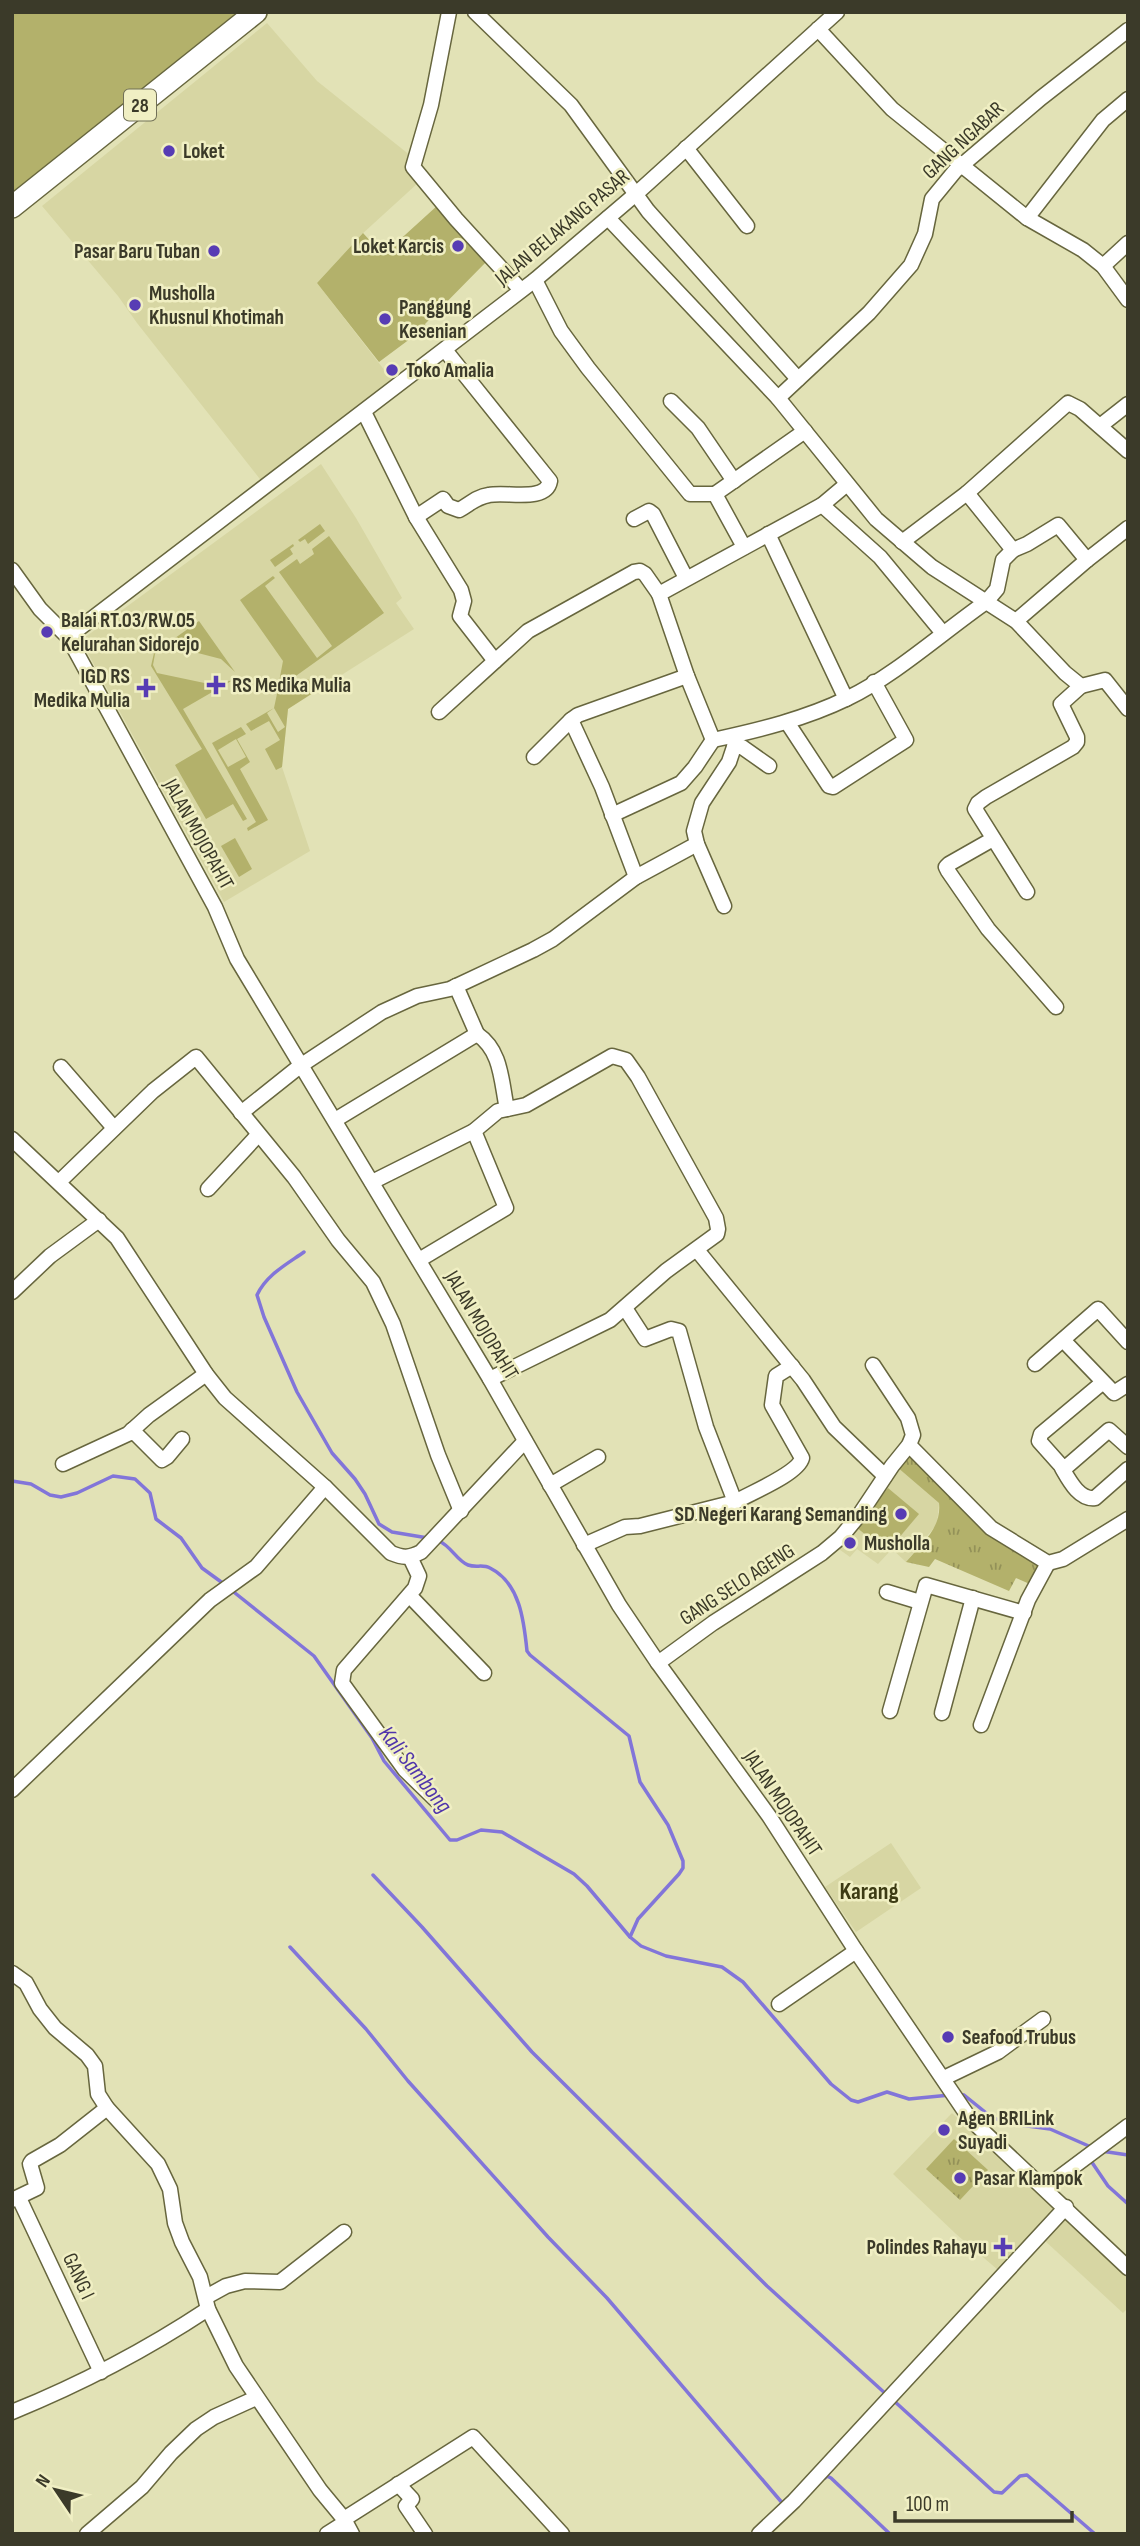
<svg xmlns="http://www.w3.org/2000/svg" width="1140" height="2546" viewBox="0 0 1140 2546" font-family="'Sofia Sans Condensed',sans-serif">
	<style>
		.built { fill: #d7d6a3 }
		.grass { fill: url(#grass-tufts) }
		.green { fill: #b3b16b; fill-rule: evenodd }
		.lines { fill: none; stroke-linecap: round; stroke-linejoin: round }
		.stream { stroke: #8275d9; stroke-width: 3.5 }
		.minor-casing { stroke: #67663e; stroke-width: 17 }
		.highway-casing { stroke: #67663e; stroke-width: 24 }
		.minor { stroke: #fff; stroke-width: 14 }
		.highway { stroke: #fff; stroke-width: 21 }
		.poi-dot { fill: #573cb4; stroke: #f0efc3; stroke-width: 2.5 }
		.labels { text-anchor: middle; stroke-width: 5; stroke-linejoin: round; paint-order: stroke }
		.shield { fill: #f0efc3; stroke: #717057; stroke-width: 2 }
		.shield-label { font-size: 19px; font-weight: bold; fill: #3b3a29 }
		.street-label { font-size: 21px; fill: #3b3a29; stroke: #f0efc3 }
		.poi-label { font-size: 21px; font-weight: bold; fill: #3b3a29; stroke: #f0efc3; text-anchor: start }
		.water-label { font-size: 23px; font-style: italic; fill: #5035ab; stroke: #f0efc3 }
		.quarter-label { font-size: 24px; font-weight: bold; fill: #3d3b14; stroke: #f0efc3 }
	</style>
	<defs>
		<pattern id="grass-tufts" width="24" height="20" patternUnits="userSpaceOnUse" patternTransform="scale(1.75)"><rect width="24" height="20" fill="#b3b16b"/><path d="M3 7l-1-3M5 7V3M7 7l1-3M15 17l-1-3M17 17v-4M19 17l1-3" fill="none" stroke="#939158"/></pattern>
	</defs>
	<rect width="100%" height="100%" fill="#e2e2b6"/>
	<g class="built">
		<polygon points="267,23 317,81 411,156 418,183 361,235 317,283 392,380 263,483 137,323 118,296 42,206"/>
		<polygon points="321,464 356,518 402,598 396,603 414,629 288,709 282,767 310,851 224,902 86,650 84,638"/>
		<polygon points="897,1467 939,1503 937,1524 906,1562 892,1549 878,1564 857,1549 850,1557 836,1547"/>
		<polygon points="891,1843 921,1888 856,1932 825,1887"/>
		<polygon points="952,2113 1055,2207 998,2270 956,2234 893,2174"/>
		<polygon points="1065,2216 1128,2277 1128,2308 1123,2313 1043,2239"/>
	</g>
	<g class="grass">
		<path d="M908 1455 1040 1567 1032 1585 1016 1578 1009 1591 935 1559 929 1567 906 1562C921 1544 942 1528 939 1503L897 1467Z"/>
		<polygon points="954,2139 988,2170 960,2200 926,2169"/>
	</g>
	<g class="green">
		<polygon points="12,12 238,12 12,195"/>
		<polygon points="438,205 488,260 425,324 426,327 379,362 317,283 363,233 383,255"/>
		<polygon points="320,524 325,531 308,544 305,539 300,542 298,540"/>
		<polygon points="329,536 384,613 286,683 279,682 283,661 240,600 273,576 275,578 265,586 317,658 332,646 279,572 297,559 300,564 314,554 312,549"/>
		<polygon points="293,544 294,546 290,549 293,554 275,567 270,560"/>
		<polygon points="199,621 235,672 221,659 167,645 155,654 153,665 157,673 214,685 233,680 183,709 247,819 243,821 233,804 206,819 175,765 202,749 151,666 154,653"/>
		<path d="M308 679 316 691 288 709 282 767 276 770 265 749 280 740 269 721 251 731 246 724 274 708 278 689 290 691ZM274 708 285 727 278 732 267 713Z"/>
		<path d="M241 727 246 734 237 739 250 762 240 769 268 820 248 831 247 828 256 822 212 743ZM236 739 246 757 228 767 218 750Z"/>
		<polygon points="235,838 252,869 239,877 221,846"/>
		<polygon points="888,1488 919,1514 887,1552 856,1527"/>
	</g>
	<g class="lines">
		<g class="stream">
			<path d="M304 1252C287 1264 266 1275 257 1295L264 1317 297 1392 332 1453 355 1479 365 1494 379 1524 392 1532 428 1538"/>
			<polyline points="12,1481 31,1484 50,1495 61,1497 77,1493 113,1476 135,1479 150,1493 156,1519 181,1538 202,1568 224,1584"/>
			<path d="M439 1541C451 1546 457 1561 468 1565 476 1568 483 1564 490 1568 520 1583 524 1621 527 1651L530 1655 629 1736 640 1782 668 1825 683 1861V1868L679 1874 638 1919 630 1937"/>
			<polyline points="230,1589 314,1656 372,1738 384,1761 450,1840 457,1840 481,1830 502,1832 574,1874 587,1886 630,1937 641,1946 666,1956 722,1967 743,1982 831,2084 851,2100 858,2102 887,2092 909,2099 950,2095"/>
			<polyline points="373,1875 422,1927 532,2052 767,2286 887,2395"/>
			<polyline points="290,1947 366,2029 408,2081 548,2237 607,2298 784,2505"/>
			<polyline points="958,2094 964,2095 990,2116 1005,2123 1050,2129 1091,2147"/>
			<polyline points="1101,2151 1128,2155"/>
			<polyline points="1089,2158 1108,2186 1128,2204"/>
			<polyline points="893,2400 994,2492 1002,2493 1020,2476 1027,2475 1095,2534"/>
			<polyline points="825,2478 827,2476 831,2478 890,2534"/>
		</g>
		<defs>
			<g id="minor">
				<polyline points="449,12 431,105 413,167 456,219 521,290"/>
				<polyline points="475,12 571,105 648,211 798,379"/>
				<polyline points="818,29 892,109 1027,218 1103,120 1128,99"/>
				<polyline points="686,148 747,226"/>
				<polyline points="608,218 778,398 876,519 932,567 1016,621 1065,673 1081,686 1105,680 1128,709"/>
				<polyline points="1027,218 1083,250 1103,266 1128,300"/>
				<polyline points="1103,266 1128,243"/>
				<polyline points="535,280 561,331 588,368 690,494 715,494 744,547"/>
				<polyline points="778,398 869,313 911,265 925,234 932,199 955,171 1041,98 1128,30"/>
				<polyline points="671,401 698,428 734,481"/>
				<polyline points="364,412 416,517 461,590 464,601 460,616 495,661"/>
				<polyline points="1100,426 1128,404"/>
				<path d="M847 484 822 505 659 594 687 676 713 740C759 730 805 719 848 698 894 676 943 632 986 602L997 589 1003 560 1013 550"/>
				<polyline points="967,493 1068,403 1080,409 1128,451"/>
				<polyline points="715,494 805,431"/>
				<polyline points="822,505 880,557 942,632"/>
				<path d="M416 517 443 499 448 506 459 510C470 504 476 497 489 495 506 491 546 503 550 481L445 350"/>
				<polyline points="634,519 649,511 653,514 686,578"/>
				<polyline points="768,534 846,699"/>
				<polyline points="902,542 967,493 1013,550 1027,544 1058,525 1087,560 1016,621"/>
				<polyline points="1087,560 1128,528"/>
				<polyline points="12,570 40,609 68,637 215,907 237,959 490,1379 619,1605 658,1663 769,1816 856,1951 970,2119 1128,2268"/>
				<polyline points="68,637 535,280 637,193 837,12"/>
				<polyline points="439,712 528,631 634,572 640,571 645,574 659,594"/>
				<polyline points="787,722 829,786 833,787 906,740 874,682"/>
				<polyline points="734,747 742,747 769,766"/>
				<polyline points="534,757 571,720"/>
				<polyline points="612,815 681,783 695,767 713,740"/>
				<polyline points="993,839 949,864 946,867 948,871 988,929 1056,1007"/>
				<polyline points="636,877 602,787 571,720 578,715 687,676"/>
				<polyline points="1027,892 975,809 978,803 986,797 1073,747 1077,742 1077,737 1061,704 1081,686"/>
				<polyline points="724,906 697,844 694,831 702,803 729,762 738,735"/>
				<path d="M477 1034C502 1051 501 1081 507 1109"/>
				<polyline points="61,1067 114,1128"/>
				<polyline points="241,1113 300,1066 382,1012 417,996 450,989 533,950 553,939 636,877 697,844"/>
				<polyline points="335,1120 477,1034 456,986"/>
				<path d="M12 1139 117 1238 206 1374 225 1398 325 1487 391 1553C403 1558 409 1558 421 1552L525 1441"/>
				<polyline points="59,1182 153,1091 196,1057 294,1177 338,1240 373,1282 393,1324 438,1455 461,1511"/>
				<polyline points="372,1182 474,1131 498,1111 526,1105 612,1056 626,1060 638,1077 716,1218 718,1229 717,1234 666,1271 610,1320 490,1379"/>
				<polyline points="208,1189 258,1135"/>
				<polyline points="697,1250 803,1380 834,1427 885,1476"/>
				<polyline points="419,1260 506,1208 474,1131"/>
				<polyline points="12,1292 50,1256 99,1220"/>
				<polyline points="1063,1340 1114,1393 1128,1384"/>
				<polyline points="1035,1364 1098,1309 1128,1342"/>
				<polyline points="1102,1383 1041,1434 1039,1441 1064,1469 1109,1430 1128,1447"/>
				<polyline points="132,1430 162,1460 167,1457 182,1439"/>
				<polyline points="909,1445 991,1528 1048,1563 1063,1559 1128,1519"/>
				<polyline points="63,1464 128,1434 149,1415 206,1374"/>
				<path d="M1062 1468C1069 1480 1079 1500 1095 1498L1128 1469"/>
				<polyline points="550,1485 598,1457"/>
				<path d="M735 1502C750 1493 798 1474 802 1458L772 1405 776 1376 792 1366"/>
				<polyline points="584,1545 625,1527 640,1526 735,1502 706,1427 679,1331 671,1329 645,1339 625,1308"/>
				<polyline points="410,1557 419,1576 415,1588 344,1670 342,1683 405,1770 437,1801"/>
				<polyline points="887,1592 920,1602"/>
				<polyline points="410,1596 484,1673"/>
				<polyline points="658,1663 713,1623 822,1553 841,1537 860,1514 892,1466 909,1445 913,1435 908,1418 873,1365"/>
				<polyline points="890,1711 926,1585 1024,1613"/>
				<polyline points="942,1713 973,1598"/>
				<polyline points="981,1725 1028,1600 1048,1563"/>
				<polyline points="12,1790 210,1600 256,1567 325,1487"/>
				<polyline points="12,1973 26,1983 40,2009 55,2028 87,2055 95,2066 98,2094 107,2108 158,2164 170,2189 175,2223 182,2242 200,2277 208,2309 236,2366 320,2490 344,2519 352,2534"/>
				<polyline points="779,2004 856,1951"/>
				<polyline points="944,2078 998,2052 1043,2019"/>
				<polyline points="1045,2188 1128,2126"/>
				<polyline points="19,2198 101,2372"/>
				<polyline points="12,2200 37,2188 30,2164 32,2161 60,2145 107,2108"/>
				<polyline points="206,2297 226,2286 245,2281 280,2282 344,2232"/>
				<path d="M12 2412C81 2384 146 2350 208 2309"/>
				<polyline points="398,2484 412,2499 406,2506 425,2534"/>
				<polyline points="344,2519 473,2437 562,2534"/>
				<polyline points="87,2534 142,2487 171,2453 196,2429 214,2417 256,2398"/>
				<polyline points="327,2534 346,2522"/>
				<polyline points="759,2534 794,2501 1066,2207"/>
			</g>
			<polyline id="highway" points="12,207 256,12"/>
		</defs>
		<use href="#minor" class="minor-casing"/>
		<use href="#highway" class="highway-casing"/>
		<use href="#minor" class="minor"/>
		<use href="#highway" class="highway"/>
	</g>
	<g class="poi-dot">
		<circle cx="169" cy="151" r="7"/>
		<circle cx="458" cy="246" r="7"/>
		<circle cx="214" cy="251" r="7"/>
		<circle cx="135" cy="305" r="7"/>
		<circle cx="385" cy="319" r="7"/>
		<circle cx="392" cy="370" r="7"/>
		<circle cx="47" cy="632" r="7"/>
		<path d="M212.5 674.5h7v7h7v7h-7v7h-7v-7h-7v-7h7z"/>
		<path d="M142.5 677.5h7v7h7v7h-7v7h-7v-7h-7v-7h7z"/>
		<circle cx="901" cy="1514" r="7"/>
		<circle cx="850" cy="1543" r="7"/>
		<circle cx="948" cy="2037" r="7"/>
		<circle cx="944" cy="2130" r="7"/>
		<circle cx="960" cy="2178" r="7"/>
		<path d="M999.5 2236.5h7v7h7v7h-7v7h-7v-7h-7v-7h7z"/>
	</g>
	<g class="labels">
		<rect class="shield" x="124" y="89.5" width="32" height="31" rx="5"/>
		<g class="shield-label">
			<text x="140" y="112">28</text>
		</g>
		<g class="street-label">
			<text transform="translate(963 140) rotate(-43)" y="7">GANG NGABAR</text>
			<text transform="translate(562 227) rotate(-40)" y="7">JALAN BELAKANG PASAR</text>
			<text transform="translate(199 834) rotate(61)" y="7">JALAN MOJOPAHIT</text>
			<text transform="translate(482 1325) rotate(59)" y="7">JALAN MOJOPAHIT</text>
			<text transform="translate(737 1584) rotate(-33)" y="7">GANG SELO AGENG</text>
			<text transform="translate(783 1803) rotate(56)" y="7">JALAN MOJOPAHIT</text>
			<text transform="translate(79 2276) rotate(65)" y="7">GANG I</text>
		</g>
		<g class="poi-label">
			<text x="183" y="158">Loket</text>
			<text x="444" y="253" text-anchor="end">Loket Karcis</text>
			<text x="200" y="258" text-anchor="end">Pasar Baru Tuban</text>
			<text x="149" y="300">Musholla<tspan x="149" dy="24">Khusnul Khotimah</tspan></text>
			<text x="399" y="314">Panggung<tspan x="399" dy="24">Kesenian</tspan></text>
			<text x="406" y="377">Toko Amalia</text>
			<text x="61" y="627">Balai RT.03/RW.05<tspan x="61" dy="24">Kelurahan Sidorejo</tspan></text>
			<text x="130" y="683" text-anchor="end">IGD RS<tspan x="130" dy="24">Medika Mulia</tspan></text>
			<text x="232" y="692">RS Medika Mulia</text>
			<text x="887" y="1521" text-anchor="end">SD Negeri Karang Semanding</text>
			<text x="864" y="1550">Musholla</text>
			<text x="962" y="2044">Seafood Trubus</text>
			<text x="958" y="2125">Agen BRILink<tspan x="958" dy="24">Suyadi</tspan></text>
			<text x="974" y="2185">Pasar Klampok</text>
			<text x="987" y="2254" text-anchor="end">Polindes Rahayu</text>
		</g>
		<g class="water-label">
			<text transform="translate(416 1769) rotate(52)" y="8">Kali Sambong</text>
		</g>
		<g class="quarter-label">
			<text x="869" y="1899">Karang</text>
		</g>
	</g>
	<rect width="1140" height="2546" fill="none" stroke="#3b3a29" stroke-width="28"/>
	<g transform="translate(56 2490) rotate(305)" stroke="#f0efc3" stroke-width="5" paint-order="stroke">
	<path d="M0-5L12 26L0 18L-12 26Z" fill="#3b3a29"/>
	<text y="-10" font-size="19" font-weight="bold" text-anchor="middle" fill="#3b3a29">N</text>
	</g>
	<path d="M895 2511v10h177v-10" fill="none" stroke="#3b3a29" stroke-width="3.5"/>
	<text x="906" y="2511" font-size="21" fill="#3b3a29" stroke="#f0efc3" stroke-width="5" paint-order="stroke">100 m</text>
</svg>
